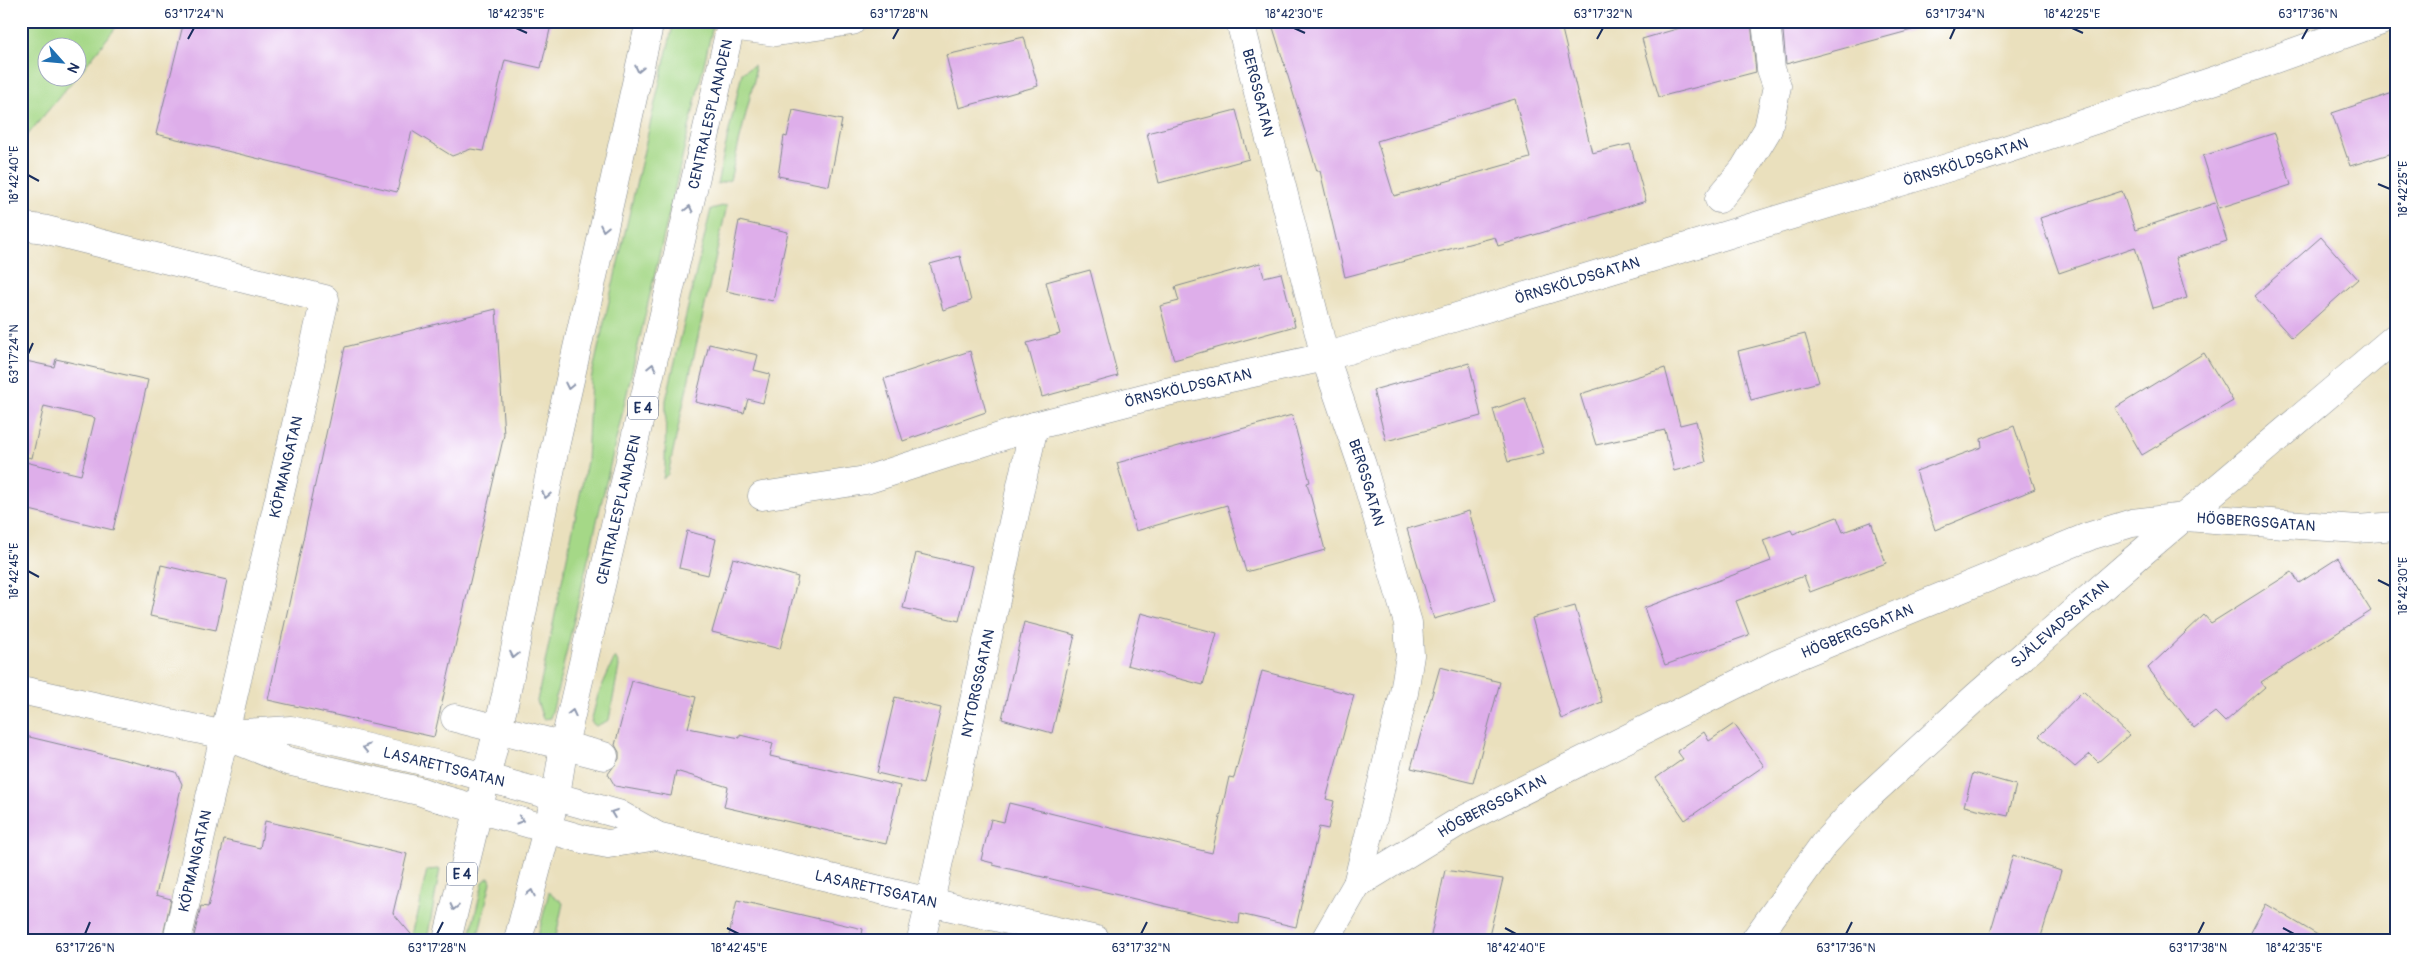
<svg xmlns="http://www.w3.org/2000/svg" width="2417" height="961" viewBox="0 0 2417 961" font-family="Pangolin,sans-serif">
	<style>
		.green { fill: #a5d887; stroke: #608472 }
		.building { fill: #deaeea; fill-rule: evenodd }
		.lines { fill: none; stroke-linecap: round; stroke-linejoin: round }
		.street-casing { stroke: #82888e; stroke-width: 29 }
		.secondary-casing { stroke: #82888e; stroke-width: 29 }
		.highway-casing { stroke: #82888e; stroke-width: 29 }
		.street { stroke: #fff; stroke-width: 28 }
		.secondary { stroke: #fff; stroke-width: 28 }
		.highway { stroke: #fff; stroke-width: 28 }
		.oneway { stroke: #8d97ae }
		.ticks { fill: none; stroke: #1b2f5e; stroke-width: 2 }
		.labels { text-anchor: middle; stroke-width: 4; stroke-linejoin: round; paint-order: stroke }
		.shield { fill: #fff; stroke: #5f6d8e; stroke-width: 1 }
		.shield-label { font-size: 14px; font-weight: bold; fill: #1b2f5e }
		.street-label { font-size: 15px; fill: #1b2f5e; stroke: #fff }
		.neatline { fill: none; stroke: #1b2f5e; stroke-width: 2 }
		.ticks-label { font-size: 12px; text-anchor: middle; fill: #1b2f5e }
	</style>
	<rect width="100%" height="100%" fill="#fff"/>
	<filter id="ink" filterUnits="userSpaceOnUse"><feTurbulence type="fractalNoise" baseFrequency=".02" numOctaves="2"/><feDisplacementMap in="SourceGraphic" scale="10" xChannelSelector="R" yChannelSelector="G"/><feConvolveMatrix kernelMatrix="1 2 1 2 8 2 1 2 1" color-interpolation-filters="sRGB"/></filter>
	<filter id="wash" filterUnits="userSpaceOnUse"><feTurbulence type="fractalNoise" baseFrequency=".0096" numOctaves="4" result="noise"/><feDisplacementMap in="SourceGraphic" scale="20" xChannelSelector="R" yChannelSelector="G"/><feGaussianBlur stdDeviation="1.12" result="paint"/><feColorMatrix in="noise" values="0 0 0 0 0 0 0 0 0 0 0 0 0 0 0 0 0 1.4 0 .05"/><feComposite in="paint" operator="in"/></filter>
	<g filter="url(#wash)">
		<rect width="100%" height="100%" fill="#eae0bd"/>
		<g class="green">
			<polygon points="21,21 121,21 78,75 78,48 48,48 48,78 75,78 21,143"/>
			<polygon points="674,21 714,21 554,705 550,718 543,719 537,701 587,461 591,379"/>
			<polygon points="754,65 755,76 730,180 717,184 742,73"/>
			<polygon points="727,205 668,474 663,479 665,466 666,400 711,209"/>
			<polygon points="615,657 619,666 609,720 596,726 591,722 598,695"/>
			<polygon points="440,869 427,940 411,940 427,870"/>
			<polygon points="489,877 491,882 477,940 469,940 483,882"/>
			<polygon points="549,892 563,903 555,940 537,940"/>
		</g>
		<g id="blocks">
			<g class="building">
				<polygon points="184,21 552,21 541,68 505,60 483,151 471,149 452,156 412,131 397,192 156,134"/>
				<path d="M1271 21H1560L1592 153 1630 144 1646 201 1498 246 1495 237 1345 277 1320 171H1317ZM1515 99 1530 158 1394 196 1377 141Z"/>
				<polygon points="1704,21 1751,21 1756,72 1659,97 1642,39"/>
				<polygon points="1782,21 1911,21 1912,30 1786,64"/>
				<polygon points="1024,37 1038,86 959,108 946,55"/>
				<polygon points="2396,92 2396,152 2350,166 2332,113"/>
				<polygon points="793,110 842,120 829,186 778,176 784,136 787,137"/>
				<polygon points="1236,110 1249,159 1159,183 1147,133"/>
				<polygon points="2275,133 2291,185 2219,208 2203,156"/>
				<polygon points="2122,191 2135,230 2215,203 2227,241 2175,258 2187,298 2153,308 2135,247 2059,273 2040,218"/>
				<polygon points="739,221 788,232 773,301 726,291"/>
				<polygon points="2321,237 2358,279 2292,338 2254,296"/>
				<polygon points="960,256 971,301 943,310 930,264"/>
				<polygon points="1260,263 1264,277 1281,273 1295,326 1174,360 1160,306 1179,301 1175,287"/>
				<polygon points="1090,270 1118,376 1042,397 1027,343 1060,334 1046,282"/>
				<polygon points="496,309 504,435 434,737 268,700 345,347"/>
				<polygon points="1805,334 1819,382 1751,400 1738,351"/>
				<polygon points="709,344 758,355 754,370 770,374 763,403 748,399 744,413 695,402"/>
				<polygon points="970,351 986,412 903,441 884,379"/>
				<polygon points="2204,353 2233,401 2142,455 2115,408"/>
				<polygon points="56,359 148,380 113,530 21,508 21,461 81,475 95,418 44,406 32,458 21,456 21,360 54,367"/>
				<polygon points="1469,363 1481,416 1386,441 1373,390"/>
				<polygon points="1665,368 1680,425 1696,421 1706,462 1674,471 1665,430 1596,445 1580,394"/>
				<polygon points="1525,398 1544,453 1508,462 1493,409"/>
				<polygon points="1292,415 1310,482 1307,483 1325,550 1246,572 1227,505 1136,531 1117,463"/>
				<polygon points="2014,426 2035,489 1935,530 1916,471 1982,447 1981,439"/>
				<polygon points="1469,511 1495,601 1434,619 1407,529"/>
				<polygon points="1837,517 1843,532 1871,522 1886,563 1810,592 1804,576 1736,601 1749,635 1665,665 1644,608 1771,561 1763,540 1791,530 1793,534"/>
				<polygon points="687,531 716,539 708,575 679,568"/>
				<polygon points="916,553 972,566 959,621 903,608"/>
				<polygon points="733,558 798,577 780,649 712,632"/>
				<polygon points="2338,558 2371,611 2261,682 2265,687 2225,722 2215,712 2194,728 2148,668 2204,615 2211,623 2292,572 2299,583"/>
				<polygon points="161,565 227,580 216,630 150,616"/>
				<polygon points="1575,606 1602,702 1561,719 1532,618"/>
				<polygon points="1141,613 1217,633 1203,685 1127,665"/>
				<polygon points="1024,622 1075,635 1052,733 1002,719"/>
				<polygon points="1440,667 1500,682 1473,783 1411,768"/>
				<polygon points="1262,671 1354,695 1326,799 1334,801 1328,829 1319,827 1296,927 1240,914 1239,924 993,865 993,863 981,860 991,819 1004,822 1009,803 1212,853 1229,777 1234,778"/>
				<polygon points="632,681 696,697 688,728 740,738 740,735 773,743 770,756 900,786 886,844 724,807 728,787 676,771 671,796 615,786 608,774 619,759 619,752 615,745"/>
				<polygon points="2083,691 2129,735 2098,762 2090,754 2075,767 2039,736"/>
				<polygon points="895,697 941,708 923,784 877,773"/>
				<polygon points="1734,724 1764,766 1685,820 1656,778 1683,759 1677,751 1704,732 1709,741"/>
				<polygon points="21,735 176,772 182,784 156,895 171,899 162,940 21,940"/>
				<polygon points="1973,773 2016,785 2008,816 1964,806"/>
				<polygon points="265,821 407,854 393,913 416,940 193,940 201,906 208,907 224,840 260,848"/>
				<polygon points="2013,855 2061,871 2040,940 1988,940"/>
				<polygon points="1445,870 1503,879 1488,940 1430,940"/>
				<polygon points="737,900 863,929 861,940 728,940"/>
				<polygon points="2266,904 2326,940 2247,940"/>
			</g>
		</g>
	</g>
	<g filter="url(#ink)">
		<use href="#blocks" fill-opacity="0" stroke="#82888e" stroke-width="1"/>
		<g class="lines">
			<defs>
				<g id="street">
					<path id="s1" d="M1240 21 1325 357 1362 465 1408 623 1410 655 1404 693 1357 884 1325 940"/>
					<polyline points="731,26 776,32 852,21"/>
					<polyline points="1719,199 1744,169 1768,129 1777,86 1771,69 1766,21"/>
					<polyline points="21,226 43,229 325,299 177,940"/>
					<polyline points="762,496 866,480 1034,426"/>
					<polyline points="21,690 224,735 288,761 419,791 439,798"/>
					<polyline points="455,718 604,756"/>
					<polyline points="230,734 291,730 448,767"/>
					<path id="s2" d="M1357 884 1457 823 1777 664 2090 536 2132 523 2185 517 2357 529 2396 526"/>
					<polyline points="921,940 930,902 1096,940"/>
					<path id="s3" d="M1755 940 1824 844 1863 801 1977 696 2138 556 2396 337"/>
				</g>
				<g id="secondary">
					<path id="s4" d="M448 767 618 814 657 836 930 902 1034 426 1162 393 1325 357 1983 157 2219 79 2381 21"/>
					<polyline points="439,798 586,840 608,844 657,836"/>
				</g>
				<g id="highway">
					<polyline points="447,940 506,695 555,447 650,21"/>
					<path id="s5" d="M518 940 556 795 564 745 732 21"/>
				</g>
			</defs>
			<use href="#street" class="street-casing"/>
			<use href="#secondary" class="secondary-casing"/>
			<use href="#highway" class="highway-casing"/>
			<use href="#street" class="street"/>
			<use href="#secondary" class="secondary"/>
			<use href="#highway" class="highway"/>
		</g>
		<defs><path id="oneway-chevron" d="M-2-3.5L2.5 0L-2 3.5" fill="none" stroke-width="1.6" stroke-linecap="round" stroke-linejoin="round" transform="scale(1.25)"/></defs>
		<g class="oneway">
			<use href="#oneway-chevron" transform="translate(639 69) rotate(102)"/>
			<use href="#oneway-chevron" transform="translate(689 209) rotate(-77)"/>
			<use href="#oneway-chevron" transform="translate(604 228) rotate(102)"/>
			<use href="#oneway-chevron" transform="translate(652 367) rotate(-77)"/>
			<use href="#oneway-chevron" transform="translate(569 386) rotate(102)"/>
			<use href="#oneway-chevron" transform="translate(546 495) rotate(101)"/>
			<use href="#oneway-chevron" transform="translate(514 655) rotate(101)"/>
			<use href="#oneway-chevron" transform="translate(572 713) rotate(-77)"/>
			<use href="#oneway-chevron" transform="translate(366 748) rotate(-167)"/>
			<use href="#oneway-chevron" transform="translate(614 813) rotate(-159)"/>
			<use href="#oneway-chevron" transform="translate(520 820) rotate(16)"/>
			<use href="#oneway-chevron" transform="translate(531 893) rotate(-77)"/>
			<use href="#oneway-chevron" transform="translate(454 907) rotate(103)"/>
		</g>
	</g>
	<path class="ticks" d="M516 28 527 33M1294 28 1305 33M2072 28 2083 33M188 39 194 28M893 39 899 28M1597 39 1603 28M1950 39 1955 28M2302 39 2308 28M28 175 39 181M2378 184 2390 189M28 354 33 343M28 571 39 577M2378 580 2390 586M727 928 739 934M1505 928 1516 934M2283 928 2294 934M85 934 90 922M437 934 443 922M1141 934 1147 922M1846 934 1852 922M2198 934 2204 922"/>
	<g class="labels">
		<g class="shield">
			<rect x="628" y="396.5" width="30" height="23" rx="4"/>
			<rect x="447" y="862.5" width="30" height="23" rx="4"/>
		</g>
		<g class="shield-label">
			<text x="643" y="413">E 4</text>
			<text x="462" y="879">E 4</text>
		</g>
		<g class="street-label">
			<text dy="5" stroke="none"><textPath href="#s1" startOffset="74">BERGSGATAN</textPath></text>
			<text dy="5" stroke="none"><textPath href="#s5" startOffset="848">CENTRALESPLANADEN</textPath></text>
			<text dy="5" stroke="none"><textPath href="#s4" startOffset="1958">ÖRNSKÖLDSGATAN</textPath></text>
			<text dy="5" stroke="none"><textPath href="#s4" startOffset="1552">ÖRNSKÖLDSGATAN</textPath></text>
			<text dy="5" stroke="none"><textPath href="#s4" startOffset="1148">ÖRNSKÖLDSGATAN</textPath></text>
			<text transform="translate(286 467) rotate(-77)" y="5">KÖPMANGATAN</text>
			<text dy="5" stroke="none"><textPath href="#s1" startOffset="479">BERGSGATAN</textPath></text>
			<text dy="5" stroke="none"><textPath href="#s5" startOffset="442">CENTRALESPLANADEN</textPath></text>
			<text dy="5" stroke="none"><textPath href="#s2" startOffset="981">HÖGBERGSGATAN</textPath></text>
			<text dy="5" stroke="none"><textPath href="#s3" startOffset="441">SJÄLEVADSGATAN</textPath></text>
			<text dy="5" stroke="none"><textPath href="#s2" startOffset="561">HÖGBERGSGATAN</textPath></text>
			<text dy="5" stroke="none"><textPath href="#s4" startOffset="726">NYTORGSGATAN</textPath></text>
			<text transform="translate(444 767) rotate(14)" y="5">LASARETTSGATAN</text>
			<text dy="5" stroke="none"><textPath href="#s2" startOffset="156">HÖGBERGSGATAN</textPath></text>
			<text transform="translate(195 861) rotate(-77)" y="5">KÖPMANGATAN</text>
			<text transform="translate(876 889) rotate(13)" y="5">LASARETTSGATAN</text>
		</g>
	</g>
	<rect width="2417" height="961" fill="none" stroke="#fff" stroke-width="55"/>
	<g transform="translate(62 62) rotate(117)"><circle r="24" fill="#ffffff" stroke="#a4acbf"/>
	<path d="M0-4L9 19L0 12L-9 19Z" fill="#1f6fb2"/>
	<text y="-8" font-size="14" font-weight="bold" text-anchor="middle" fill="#1b2f5e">N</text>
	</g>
	<rect x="28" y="28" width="2362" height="906" class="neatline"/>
	<g class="ticks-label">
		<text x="194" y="18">63°17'24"N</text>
		<text x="516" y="18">18°42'35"E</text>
		<text x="899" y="18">63°17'28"N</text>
		<text x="1294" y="18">18°42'30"E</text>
		<text x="1603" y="18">63°17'32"N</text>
		<text x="1955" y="18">63°17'34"N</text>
		<text x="2072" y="18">18°42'25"E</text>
		<text x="2308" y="18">63°17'36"N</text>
		<text transform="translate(14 175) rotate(-90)" y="4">18°42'40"E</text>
		<text transform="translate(2403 189) rotate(-90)" y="4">18°42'25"E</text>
		<text transform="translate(14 354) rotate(-90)" y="4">63°17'24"N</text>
		<text transform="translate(14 571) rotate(-90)" y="4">18°42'45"E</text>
		<text transform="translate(2403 586) rotate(-90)" y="4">18°42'30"E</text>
		<text x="85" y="952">63°17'26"N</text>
		<text x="437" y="952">63°17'28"N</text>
		<text x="739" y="952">18°42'45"E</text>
		<text x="1141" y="952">63°17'32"N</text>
		<text x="1516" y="952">18°42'40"E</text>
		<text x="1846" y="952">63°17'36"N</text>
		<text x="2198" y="952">63°17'38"N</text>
		<text x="2294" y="952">18°42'35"E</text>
	</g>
</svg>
